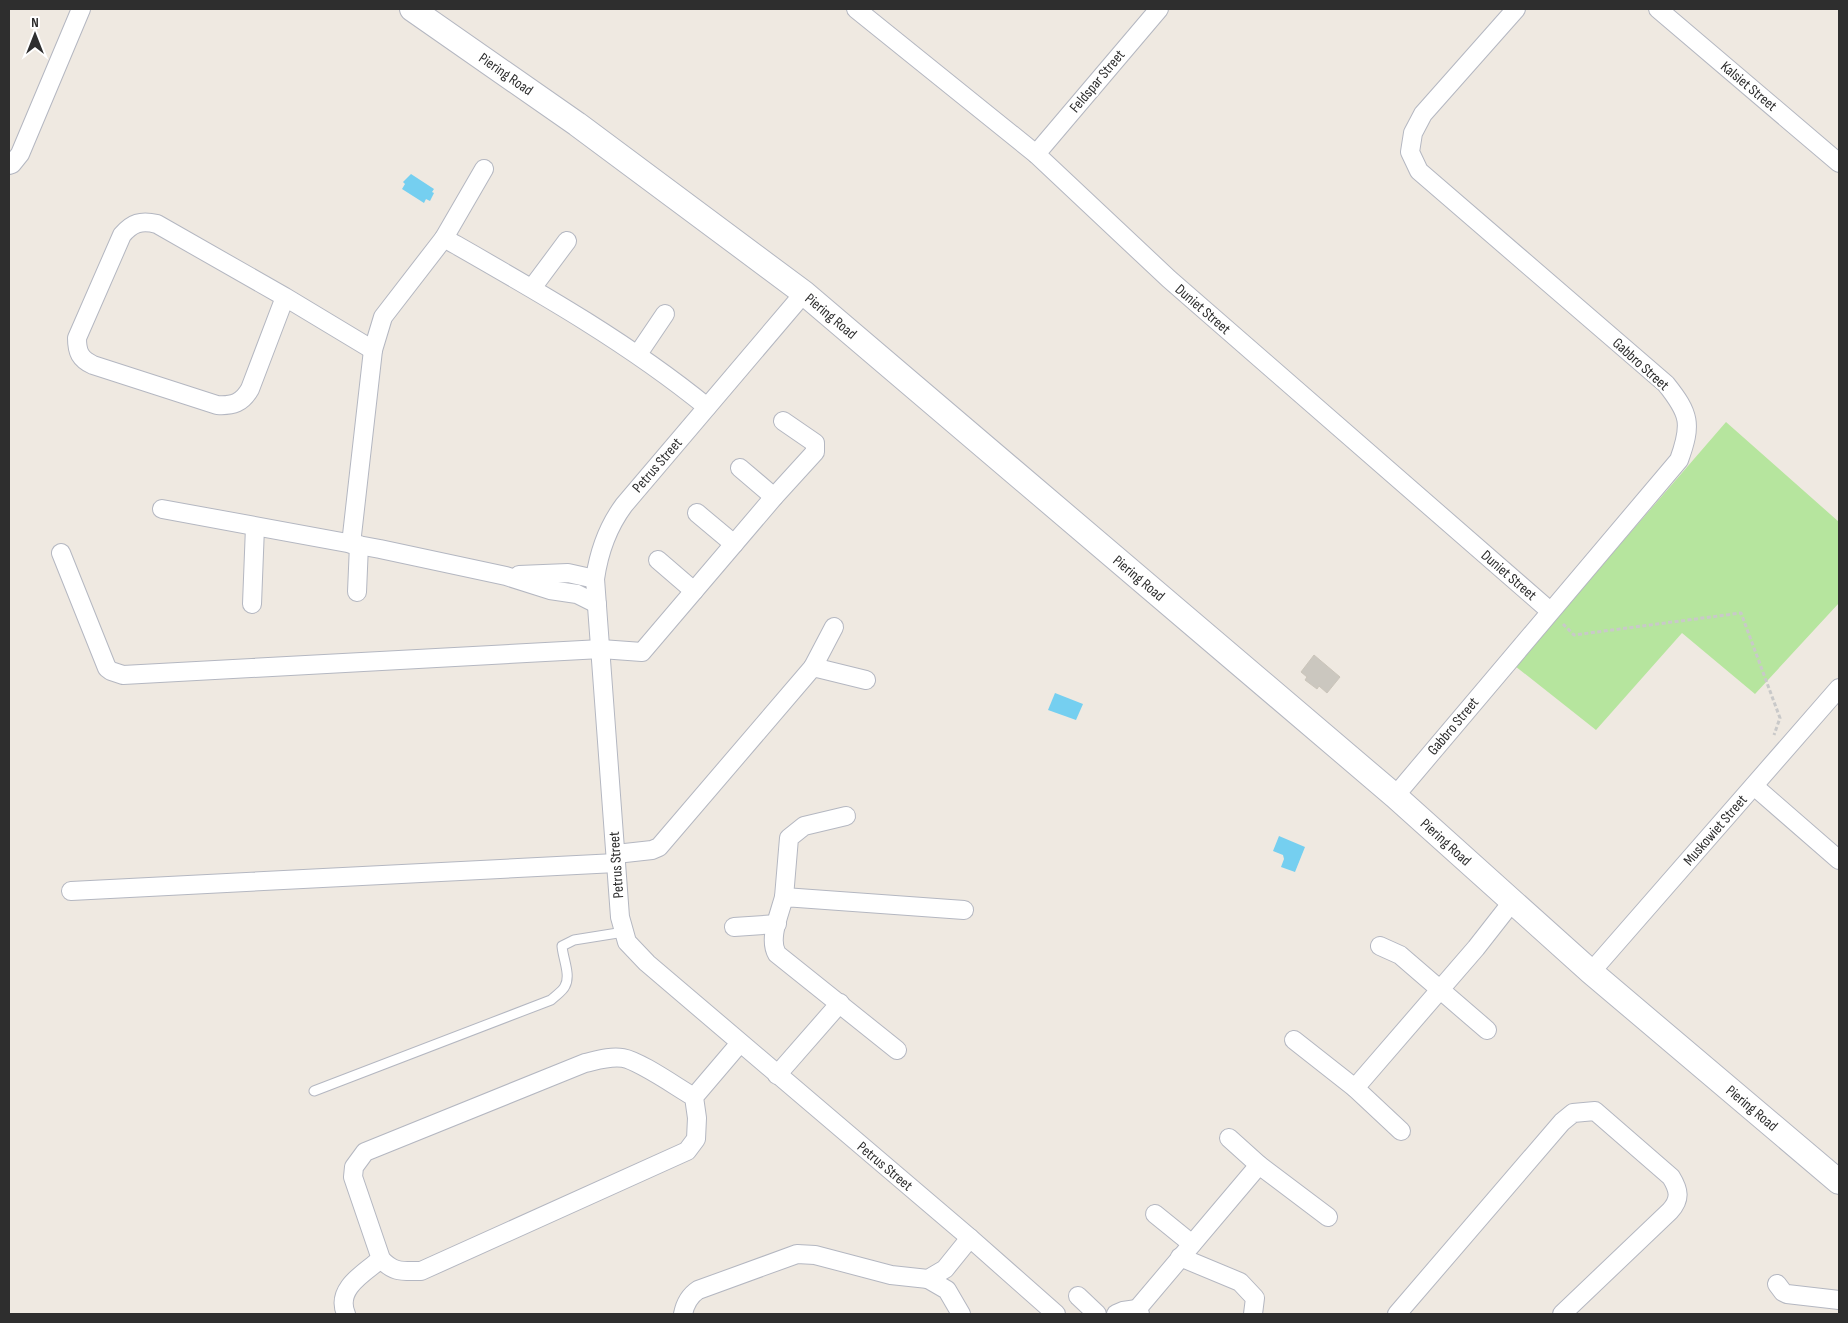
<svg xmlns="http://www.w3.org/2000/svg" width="1848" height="1323" viewBox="0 0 1848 1323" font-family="'Sofia Sans Condensed',sans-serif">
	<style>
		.green { fill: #b6e59e }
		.water { fill: #75cff0 }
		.building { fill: #cbc7bf; stroke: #cbc5ba }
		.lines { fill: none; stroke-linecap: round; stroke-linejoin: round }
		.lane-casing { stroke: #b4b7c1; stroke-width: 11 }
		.street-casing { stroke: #b4b7c1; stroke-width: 20 }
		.secondary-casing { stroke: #b4b7c1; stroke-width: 26 }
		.path { stroke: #c9c9c9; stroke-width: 3; stroke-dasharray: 4 2.5; stroke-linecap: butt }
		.lane { stroke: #fff; stroke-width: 9 }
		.street { stroke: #fff; stroke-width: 18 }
		.secondary { stroke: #fff; stroke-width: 24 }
		.labels { text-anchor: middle; stroke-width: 4.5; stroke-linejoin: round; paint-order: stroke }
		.street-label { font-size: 15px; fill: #2e2e2e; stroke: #fff }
	</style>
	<rect width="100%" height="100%" fill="#efe9e1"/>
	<polygon class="green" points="1726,422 1839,522 1839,603 1755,694 1682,633 1596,730 1515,666"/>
	<g class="water">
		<polygon points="411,174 434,189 432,192 434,193 430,201 426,199 424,203 402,189 405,184 403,182"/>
		<polygon points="1055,693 1083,704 1076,720 1048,710"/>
		<polygon points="1279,836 1305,847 1295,872 1281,867 1284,859 1283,855 1273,851"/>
	</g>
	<polygon class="building" points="1314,655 1340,677 1327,693 1319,686 1317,689 1305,680 1307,677 1301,672"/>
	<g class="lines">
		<defs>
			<path id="lane" d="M314 1091 551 1000C555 996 563 991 565 986 571 975 563 959 562 946L574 940 624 932"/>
			<g id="street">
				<polyline points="856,9 1036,154 1169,279 1550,611"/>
				<polyline points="1658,9 1839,163"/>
				<polyline points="1036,154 1159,9"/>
				<polyline points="9,165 12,164 20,154 81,9"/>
				<path d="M444 238C535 290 626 341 707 407"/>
				<polyline points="532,288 567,241"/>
				<path d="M804 293 624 505C607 528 599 551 595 579L620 917 627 942 647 963 970 1238 1056 1314"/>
				<path d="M285 297 250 389C242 403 233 406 217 405L93 365C80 359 77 352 77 338L122 235C132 223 141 220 157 224L285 297 373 350"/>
				<polyline points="638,354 665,314"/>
				<polyline points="740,468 774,497"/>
				<polyline points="162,509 380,549 506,576 550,590 577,594 597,604"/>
				<polyline points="697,513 734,544"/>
				<polyline points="351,544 373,350 383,317 444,238 484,169"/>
				<polyline points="61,553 107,668 111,671 123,675 601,649 642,652 774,497 815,452 815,443 783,421"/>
				<polyline points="658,560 694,591"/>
				<polyline points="519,575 568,573 595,579"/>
				<polyline points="357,592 359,545"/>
				<polyline points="252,604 255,527"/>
				<polyline points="813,667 834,627"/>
				<polyline points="1754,786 1839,860"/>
				<path d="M1395 796 1679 460C1692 424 1690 414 1666 384L1419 171 1410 152 1413 133 1423 114 1516 9"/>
				<polyline points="616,854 652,850 659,847 813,667 866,680"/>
				<polyline points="71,891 616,863"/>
				<polyline points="784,897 789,838 804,826 846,816"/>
				<polyline points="734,927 777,924"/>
				<polyline points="1380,946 1400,955 1487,1030"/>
				<polyline points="1591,972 1839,688"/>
				<polyline points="1294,1040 1355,1088 1401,1131"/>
				<path d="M897 1050 777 954C768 939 780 913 784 897L964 910"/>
				<polyline points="777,1075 840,1003"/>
				<polyline points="1355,1088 1476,948 1512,902"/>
				<path d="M694 1097C678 1088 640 1061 623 1058 610 1056 598 1060 585 1063L365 1152 354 1167 353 1177 381 1259C394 1273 402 1271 421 1271L687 1151 696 1139 697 1118 694 1097 740 1043"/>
				<polyline points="1229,1138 1259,1165"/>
				<polyline points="1155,1214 1192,1244"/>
				<polyline points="1180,1257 1240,1282 1255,1298 1253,1314"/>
				<polyline points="928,1279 947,1290 961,1314"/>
				<polyline points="1777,1284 1783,1292 1787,1294 1839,1300"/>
				<polyline points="1078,1296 1097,1314"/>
				<path d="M346 1314C335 1289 364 1273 381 1259"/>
				<path d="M683 1314C685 1304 689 1296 698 1290L797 1254 815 1255 891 1275 928 1279 945 1269 970 1238"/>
				<polyline points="1116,1314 1123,1311 1137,1309 1140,1314"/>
				<polyline points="1133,1314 1259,1165 1328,1217"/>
				<path d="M1397 1314 1562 1122 1573 1113 1595 1111 1671 1177C1679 1190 1681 1199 1670 1211L1562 1314"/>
			</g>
			<polyline id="secondary" points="412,9 577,124 804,293 1395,796 1591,972 1839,1182"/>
		</defs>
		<use href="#lane" class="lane-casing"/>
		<use href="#street" class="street-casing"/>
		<use href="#secondary" class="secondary-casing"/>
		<polyline class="path" points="1563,624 1574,635 1741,613 1780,718 1774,735"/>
		<use href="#lane" class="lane"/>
		<use href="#street" class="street"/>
		<use href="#secondary" class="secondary"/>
	</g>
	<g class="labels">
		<g class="street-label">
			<text transform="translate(506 74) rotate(35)" y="5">Piering Road</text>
			<text transform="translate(1097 81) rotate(-50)" y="5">Feldspar Street</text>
			<text transform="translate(1749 86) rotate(40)" y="5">Kalsiet Street</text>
			<text transform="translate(1203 309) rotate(41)" y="5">Duniet Street</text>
			<text transform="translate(831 316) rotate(40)" y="5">Piering Road</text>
			<text transform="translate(1641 364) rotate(42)" y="5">Gabbro Street</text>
			<text transform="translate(657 465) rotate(-49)" y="5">Petrus Street</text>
			<text transform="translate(1509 575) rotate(41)" y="5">Duniet Street</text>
			<text transform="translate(1139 578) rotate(40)" y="5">Piering Road</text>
			<text transform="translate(1453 726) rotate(-50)" y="5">Gabbro Street</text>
			<text transform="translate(1715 830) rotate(-49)" y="5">Muskowiet Street</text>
			<text transform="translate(1446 842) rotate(42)" y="5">Piering Road</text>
			<text transform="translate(616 865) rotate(-94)" y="5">Petrus Street</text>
			<text transform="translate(1752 1108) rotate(40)" y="5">Piering Road</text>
			<text transform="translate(885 1166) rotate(40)" y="5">Petrus Street</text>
		</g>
	</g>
	<rect width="1848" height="1323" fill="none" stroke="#2e2e2e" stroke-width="20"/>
	<g transform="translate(35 35)" stroke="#ffffff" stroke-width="4" paint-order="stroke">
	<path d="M0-4L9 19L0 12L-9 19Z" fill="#2e2e2e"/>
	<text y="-8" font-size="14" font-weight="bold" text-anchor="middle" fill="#2e2e2e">N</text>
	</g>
</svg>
